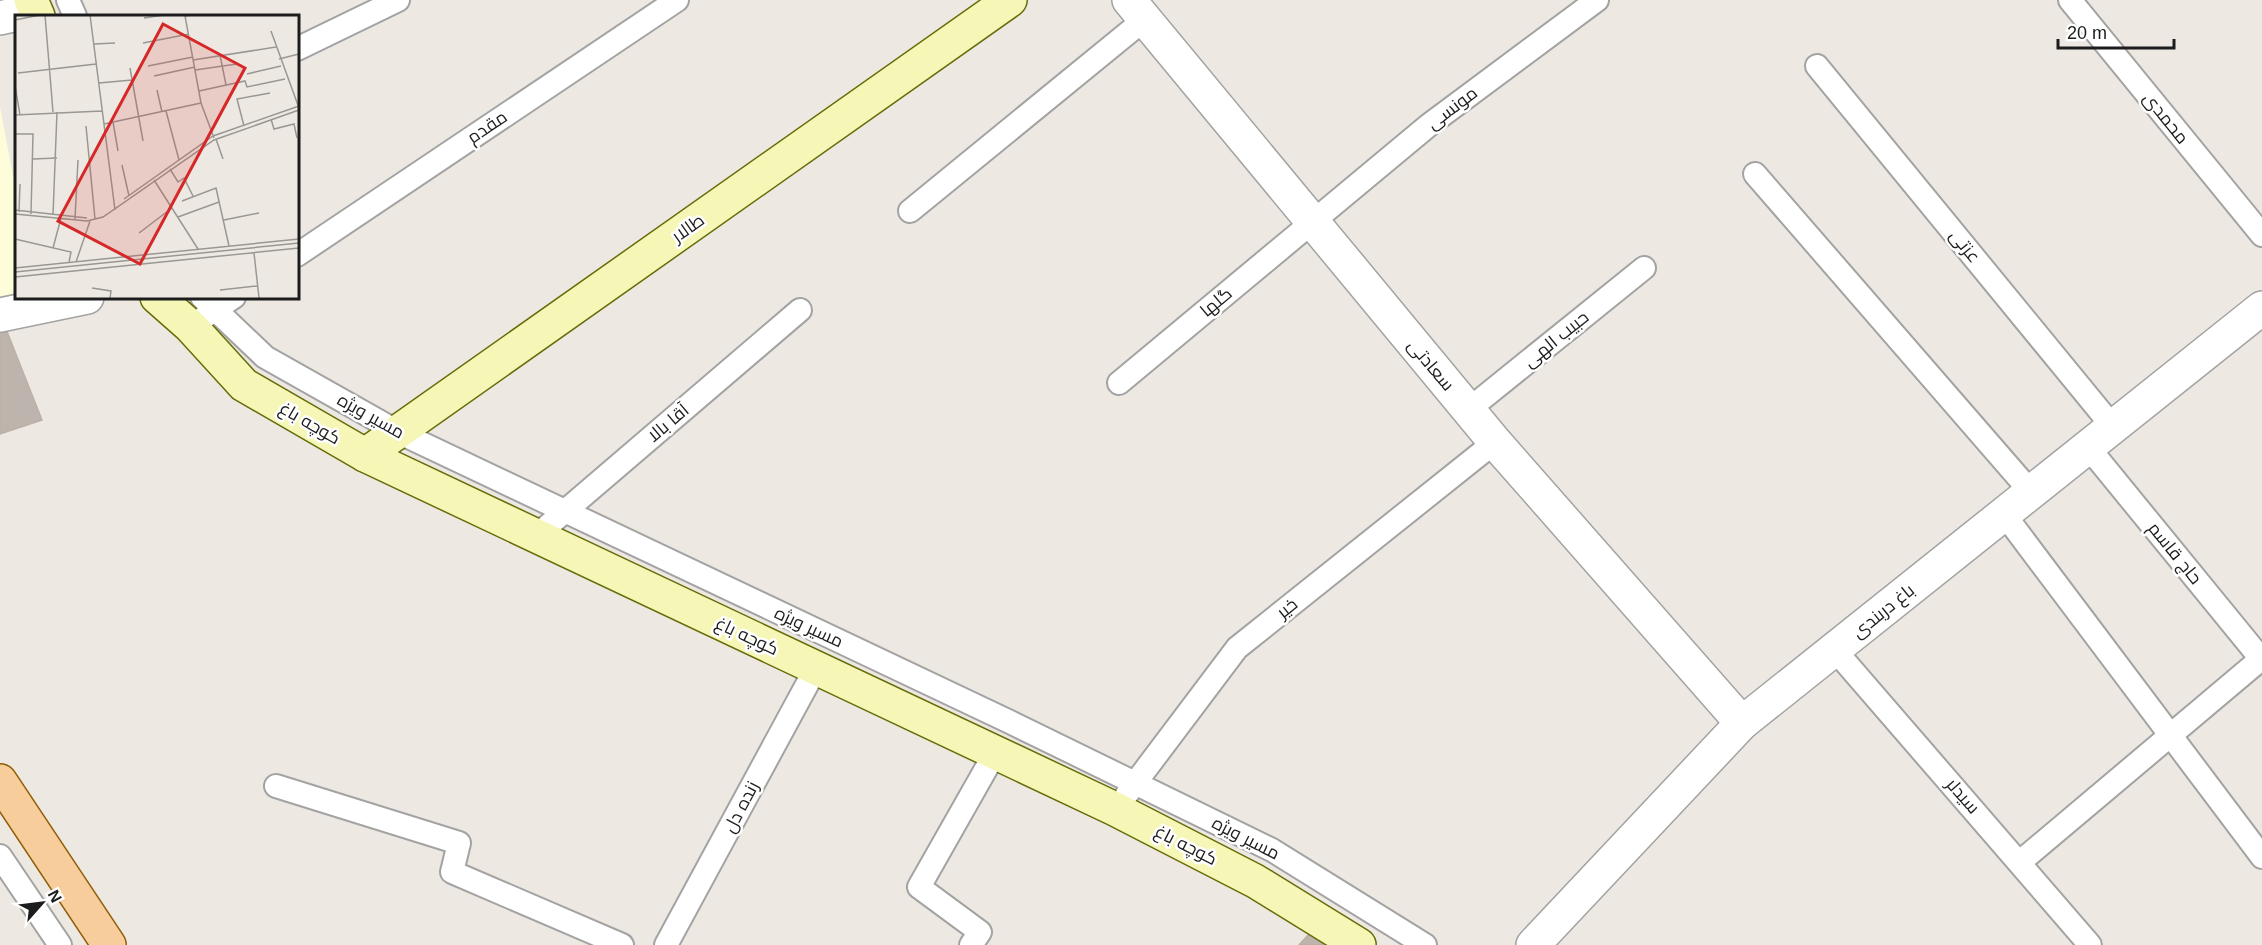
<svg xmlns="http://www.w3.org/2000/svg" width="2262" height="945" viewBox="0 0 2262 945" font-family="Helvetica,Cairo,sans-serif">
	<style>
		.education { fill: #fefdda }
		.building { fill: #bdb4ae; stroke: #beafa5; stroke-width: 1.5 }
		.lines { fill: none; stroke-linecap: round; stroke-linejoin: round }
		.lane-casing { stroke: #a3a3a3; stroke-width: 26 }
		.street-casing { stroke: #a3a3a3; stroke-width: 36 }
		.secondary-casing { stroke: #666d08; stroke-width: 36 }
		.primary-casing { stroke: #8f5d05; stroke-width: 36 }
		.lane { stroke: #fff; stroke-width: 22 }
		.street { stroke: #fff; stroke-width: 33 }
		.secondary { stroke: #f6f7b6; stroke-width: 33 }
		.primary { stroke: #f8cd9c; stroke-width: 33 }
		.labels { text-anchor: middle; stroke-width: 5; stroke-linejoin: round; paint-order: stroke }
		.street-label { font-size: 18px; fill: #1c1c1c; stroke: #fff }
		.inset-road { fill: none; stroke: #999793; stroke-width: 1.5 }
		.view { fill: #d62828; fill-opacity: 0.15; stroke: #d62828; stroke-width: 3 }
		.inset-edge { fill: none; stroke: #1c1c1c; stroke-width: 3 }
	</style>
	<rect width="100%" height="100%" fill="#ede9e2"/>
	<polygon class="education" points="0,107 16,192 16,297 0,309"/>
	<g class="building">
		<polygon points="4,324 42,420 0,434 0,325"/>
		<polygon points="1310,933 1325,945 1299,945"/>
	</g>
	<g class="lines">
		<defs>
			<g id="lane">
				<polyline points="68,0 75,16"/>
				<polyline points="2070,0 2262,235"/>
				<polyline points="297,49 398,0"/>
				<polyline points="1817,66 2113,427"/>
				<polyline points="1755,174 2031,492"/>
				<polyline points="910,211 1145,19"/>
				<polyline points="297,255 677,0"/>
				<polyline points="202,297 265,357 398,432 1010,722 1272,850 1425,945"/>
				<polyline points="203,318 234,297"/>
				<polyline points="1119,383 1429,125 1597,0"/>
				<polyline points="1468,410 1644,268"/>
				<polyline points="2088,447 2262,660"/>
				<polyline points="2004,514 2262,857"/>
				<polyline points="536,536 800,310"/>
				<polyline points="1834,649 2090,945"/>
				<polyline points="276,786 459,843 452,872 622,945"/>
				<polyline points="1127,794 1237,648 1495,442"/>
				<polyline points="0,856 60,945"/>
				<polyline points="2020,862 2261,659"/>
				<polyline points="666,945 816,668"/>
				<polyline points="971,945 980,932 919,887 995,753"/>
			</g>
			<g id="street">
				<polyline points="1129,0 1495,442 1742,723"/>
				<polyline points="0,18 35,10"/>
				<polyline points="0,315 87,297"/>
				<polyline points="1533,945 1742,723 2262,308"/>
			</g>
			<g id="secondary">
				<polyline points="31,0 38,16"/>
				<polyline points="157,297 191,327 244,385 365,455 1115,809 1255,881 1359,945"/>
				<polyline points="365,455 1010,0"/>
			</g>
			<polyline id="primary" points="0,781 109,945"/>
		</defs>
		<use href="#lane" class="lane-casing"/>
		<use href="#street" class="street-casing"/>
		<use href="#secondary" class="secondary-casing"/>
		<use href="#primary" class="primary-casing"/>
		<use href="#lane" class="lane"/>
		<use href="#street" class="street"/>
		<use href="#secondary" class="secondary"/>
		<use href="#primary" class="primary"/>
	</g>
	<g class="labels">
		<g class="street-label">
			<text transform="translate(1452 108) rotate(-37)" y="6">مونسی</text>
			<text transform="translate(2166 118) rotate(51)" y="6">محمدی</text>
			<text transform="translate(487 127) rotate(-34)" y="6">مقدم</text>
			<text transform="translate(688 228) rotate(-35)" y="6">طالار</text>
			<text transform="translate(1965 246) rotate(51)" y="6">عزتی</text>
			<text transform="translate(1216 302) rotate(-40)" y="6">گلها</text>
			<text transform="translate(1556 339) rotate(-39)" y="6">حبیب الهی</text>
			<text transform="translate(1431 365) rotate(50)" y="6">سعادتی</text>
			<text transform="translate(371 416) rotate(29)" y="6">مسیر ویژه</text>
			<text transform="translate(310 423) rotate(30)" y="6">کوچه باغ</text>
			<text transform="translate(668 423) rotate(-40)" y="6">آقا بالا</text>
			<text transform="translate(2175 553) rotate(51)" y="6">حاج قاسم</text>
			<text transform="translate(1287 608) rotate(-39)" y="6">خیر</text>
			<text transform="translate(1883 611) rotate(-39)" y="6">باغ دربندی</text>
			<text transform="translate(809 627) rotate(25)" y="6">مسیر ویژه</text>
			<text transform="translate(747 636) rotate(25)" y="6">کوچه باغ</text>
			<text transform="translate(1963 796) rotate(49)" y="6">سیدلر</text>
			<text transform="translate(741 807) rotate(-62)" y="6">زنده دل</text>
			<text transform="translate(1246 838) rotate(27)" y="6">مسیر ویژه</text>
			<text transform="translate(1186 845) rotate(27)" y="6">کوچه باغ</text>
		</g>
	</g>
	<g transform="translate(15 15)">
		<rect width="284" height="284" fill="#ede9e2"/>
		<path class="inset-road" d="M30 0 38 97M75 0 100 195M177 0 170 1 186 88 199 123M129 3 149 0M0 5 25 0M256 16 284 93M128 28 174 19M79 29 100 28M205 40 211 70M264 44 284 39M178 45 261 32M133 51 178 42M115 53 128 126M180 55 222 49M3 58 81 49M232 59 266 51M139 61 180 52M84 68 117 65M0 71 5 100M142 75 147 97M184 76 230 66 232 72 270 64M151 96 164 145M0 100 87 96M256 104 259 114 279 109 282 123M98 107 103 136M89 109 186 88M71 111 80 204M229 111 222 84 255 78M0 119H18L16 199M201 124 208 144M18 144 42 143M107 150 114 181M155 154 163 167 169 163 178 181M139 165 183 234M109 184 198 121 284 91M167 186 201 173 214 231M0 195 72 203M4 197 5 169M0 199 72 206 88 202 199 125 284 95M38 200 42 97M163 202 204 187M60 204 63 145M209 205 244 198M124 218 157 193M0 224 56 237 54 247M38 233 46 203M239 238 244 283M61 247 75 206M0 253 284 224M0 257 284 228M0 262 284 233M77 273 96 276 95 283M205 275 242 271"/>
		<path class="view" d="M148 9 230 53 125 249 43 206Z"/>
		<rect width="284" height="284" class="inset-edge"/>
	</g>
	<g transform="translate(42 903) rotate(62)" stroke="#ffffff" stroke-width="4.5" paint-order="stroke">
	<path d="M0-4.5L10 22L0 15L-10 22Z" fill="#1c1c1c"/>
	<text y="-9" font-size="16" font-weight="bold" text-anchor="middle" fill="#1c1c1c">N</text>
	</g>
	<path d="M2058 39v9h116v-9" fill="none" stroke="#1c1c1c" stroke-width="3"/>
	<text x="2067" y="39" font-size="18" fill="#1c1c1c" stroke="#ffffff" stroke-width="4.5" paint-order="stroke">20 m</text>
</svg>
